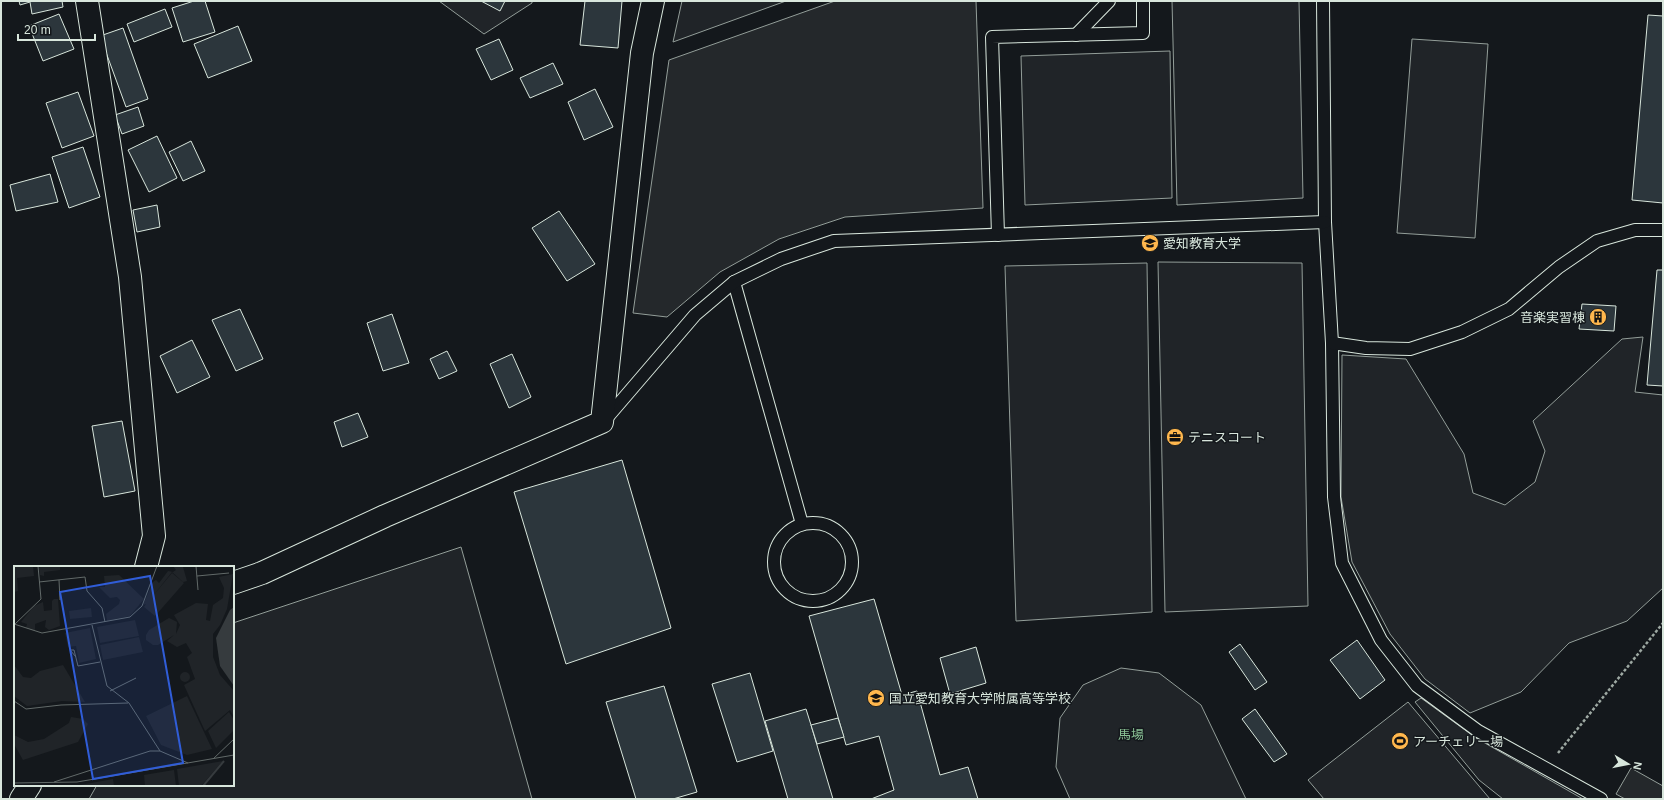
<svg xmlns="http://www.w3.org/2000/svg" width="1664" height="800" viewBox="0 0 1664 800" font-family="Helvetica,'Noto Sans JP',sans-serif">
	<style>
		.green { fill: #202428; stroke: #939e99 }
		.parking { fill: #24282b; stroke: #939e99 }
		.building { fill: #2c363c; stroke: #d8e6dc }
		.lines { fill: none; stroke-linecap: round; stroke-linejoin: round }
		.lane-casing { stroke: #d8e6dc; stroke-width: 14 }
		.street-casing { stroke: #d8e6dc; stroke-width: 24 }
		.path { stroke: #9da8a2; stroke-width: 2.5; stroke-dasharray: 3 2; stroke-linecap: butt }
		.lane { stroke: #14181c; stroke-width: 12 }
		.street { stroke: #14181c; stroke-width: 22 }
		.labels { text-anchor: middle; stroke-width: 3; stroke-linejoin: round; paint-order: stroke }
		.poi-label { font-size: 13px; fill: #d8e6dc; stroke: #14181c; text-anchor: start }
		.park-label { font-size: 13px; fill: #8ac095; stroke: #14181c }
		.inset-river { fill: none; stroke: #363b3e; stroke-width: 2 }
		.inset-road { fill: none; stroke: #626a69; stroke-width: 1 }
		.view { fill: #305dd8; fill-opacity: 0.15; stroke: #305dd8; stroke-width: 2 }
		.inset-edge { fill: none; stroke: #d8e6dc; stroke-width: 2 }
	</style>
	<rect width="100%" height="100%" fill="#14181c"/>
	<g class="green">
		<polygon points="439,1 532,1 532,3 484,34"/>
		<polygon points="682,1 786,1 673,42"/>
		<polygon points="1172,1 1299,1 1303,198 1177,205"/>
		<polygon points="1412,39 1488,44 1475,238 1397,233"/>
		<polygon points="1170,51 1172,198 1025,205 1021,56"/>
		<polygon points="1158,262 1302,263 1308,606 1165,612"/>
		<polygon points="1147,263 1152,612 1016,621 1005,266"/>
		<polygon points="1643,337 1635,392 1663,395 1663,588 1627,621 1569,643 1521,692 1470,713 1425,679 1390,634 1352,562 1341,497 1342,355 1406,359 1464,454 1473,493 1505,505 1535,482 1545,451 1533,421 1622,339"/>
		<polygon points="461,547 532,799 89,799 97,785 233,785 233,623"/>
		<polygon points="1121,668 1159,673 1201,705 1246,799 1070,799 1056,767 1060,718 1083,685"/>
		<polygon points="1421,698 1476,738 1583,799 1503,799 1479,780 1415,702"/>
		<polygon points="1408,702 1490,799 1324,799 1308,780"/>
	</g>
	<g class="parking">
		<polygon points="835,1 976,1 983,208 845,217 779,239 720,272 667,317 633,313 669,60"/>
		<polygon points="1631,768 1663,786 1663,799 1625,799 1616,794"/>
	</g>
	<g class="building">
		<polygon points="19,1 62,1 63,7 32,14 30,2 20,5"/>
		<polygon points="194,1 205,1 215,32 183,42 172,8"/>
		<polygon points="481,1 505,1 500,11"/>
		<polygon points="585,1 622,1 618,48 580,45"/>
		<polygon points="165,9 172,27 134,42 127,24"/>
		<polygon points="59,14 74,49 43,61 29,26"/>
		<polygon points="1648,15 1663,16 1663,203 1632,200"/>
		<polygon points="238,26 252,61 208,78 194,44"/>
		<polygon points="123,28 148,99 126,107 100,36"/>
		<polygon points="499,39 513,70 491,80 476,49"/>
		<polygon points="553,63 563,84 530,98 520,78"/>
		<polygon points="595,89 613,127 584,140 568,102"/>
		<polygon points="78,92 94,136 62,148 46,103"/>
		<polygon points="138,107 144,126 122,134 115,115"/>
		<polygon points="157,136 177,178 149,192 128,150"/>
		<polygon points="191,141 205,171 183,181 169,152"/>
		<polygon points="83,147 100,197 69,208 52,157"/>
		<polygon points="50,174 58,202 16,211 10,185"/>
		<polygon points="157,205 160,227 137,232 133,210"/>
		<polygon points="559,211 595,264 567,281 532,228"/>
		<polygon points="1657,270 1663,270 1663,386 1647,385"/>
		<polygon points="1582,304 1616,306 1614,331 1579,329"/>
		<polygon points="240,309 263,359 236,371 212,320"/>
		<polygon points="392,314 409,363 383,371 367,323"/>
		<polygon points="192,340 210,377 177,393 160,356"/>
		<polygon points="447,351 457,371 439,379 430,359"/>
		<polygon points="512,354 531,397 509,408 490,364"/>
		<polygon points="358,413 368,437 342,447 334,422"/>
		<polygon points="122,421 135,491 104,497 92,426"/>
		<polygon points="622,460 671,628 566,664 514,492"/>
		<polygon points="874,599 902,695 917,691 940,775 968,767 978,799 871,799 894,790 879,736 846,745 809,616"/>
		<polygon points="1357,640 1385,680 1360,699 1330,660"/>
		<polygon points="1240,644 1267,682 1255,690 1229,652"/>
		<polygon points="976,647 986,683 950,694 940,658"/>
		<polygon points="750,673 773,751 737,762 712,684"/>
		<polygon points="664,686 697,792 673,799 636,799 606,702"/>
		<polygon points="806,709 811,725 833,799 788,799 765,721"/>
		<polygon points="1255,709 1287,754 1274,762 1242,719"/>
		<polygon points="838,718 844,737 817,744 811,725"/>
	</g>
	<g class="lines">
		<defs>
			<g id="lane">
				<polyline points="1323,1 1325,222 1332,343 1334,497 1342,563 1381,640 1417,686 1478,731 1601,799"/>
				<polyline points="1076,35 1109,1"/>
				<polyline points="998,235 992,37 1143,33 1143,1"/>
				<polyline points="734,282 802,524"/>
				<polyline points="1332,343 1366,348 1410,349 1462,332 1509,309 1559,267 1597,241 1635,230 1663,230"/>
				<polyline points="605,420 695,315 734,282 781,259 834,241 1325,222"/>
				<circle cx="813" cy="562" r="39"/>
			</g>
			<g id="street">
				<polyline points="87,1 130,277 154,536 146,567"/>
				<polyline points="233,583 262,573 385,516 602,422 642,53 653,1"/>
				<polyline points="21,799 30,785"/>
			</g>
		</defs>
		<use href="#lane" class="lane-casing"/>
		<use href="#street" class="street-casing"/>
		<polyline class="path" points="1558,753 1663,623"/>
		<use href="#lane" class="lane"/>
		<use href="#street" class="street"/>
	</g>
	<defs>
		<symbol id="university-disc" viewBox="-11 -11 22 22"><circle r="9.5" fill="#ffb74d" stroke="#14181c"/><path d="M0-5L7-2L0 1L-7-2ZM-4 1L0 2.5L4 1V4Q0 6-4 4Z" fill="#111"/></symbol>
		<symbol id="building-disc" viewBox="-11 -11 22 22"><circle r="9.5" fill="#ffb74d" stroke="#14181c"/><path d="M-4-6H4V6H1V3H-1V6H-4ZM-2.5-4.3h1.7v1.8h-1.7ZM.8-4.3h1.7v1.8H.8ZM-2.5-1h1.7V.8h-1.7ZM.8-1h1.7V.8H.8Z" fill="#111"/></symbol>
		<symbol id="office-disc" viewBox="-11 -11 22 22"><circle r="9.5" fill="#ffb74d" stroke="#14181c"/><path d="M-6-3h4V-5.5h4V-3h4V5H-6ZM-1-4.5V-3h2v-1.5ZM-6 0V1H6V0Z" fill="#111"/></symbol>
		<symbol id="school-disc" viewBox="-11 -11 22 22"><circle r="9.5" fill="#ffb74d" stroke="#14181c"/><path d="M0-5L7-2L0 1L-7-2ZM-4 1L0 2.5L4 1V4Q0 6-4 4Z" fill="#111"/></symbol>
		<symbol id="stadium-disc" viewBox="-11 -11 22 22"><circle r="9.5" fill="#ffb74d" stroke="#14181c"/><path d="M0-5a6.5 5 0 1 0 0 10a6.5 5 0 1 0 0-10ZM-3.5-1.8h7v3.6h-7Z" fill="#111"/></symbol>
	</defs>
	<g fill-rule="evenodd">
		<use href="#university-disc" x="1140" y="233" width="20" height="20"/>
		<use href="#building-disc" x="1588" y="307" width="20" height="20"/>
		<use href="#office-disc" x="1165" y="427" width="20" height="20"/>
		<use href="#school-disc" x="866" y="688" width="20" height="20"/>
		<use href="#stadium-disc" x="1390" y="731" width="20" height="20"/>
	</g>
	<g class="labels">
		<g class="poi-label">
			<text x="1163" y="248">愛知教育大学</text>
			<text x="1585" y="322" text-anchor="end">音楽実習棟</text>
			<text x="1188" y="442">テニスコート</text>
			<text x="889" y="703">国立愛知教育大学附属高等学校</text>
			<text x="1413" y="746">アーチェリー場</text>
		</g>
		<g class="park-label">
			<text x="1131" y="739">馬場</text>
		</g>
	</g>
	<g transform="translate(14 566)">
		<rect width="220" height="220" fill="#14181c"/>
		<path d="M0 0H19L20 10 3 12 4 25 0 26ZM28 0H46V4L30 6V10L26 9 25 2ZM159 0 169 1 173 15 169 16 158 6 138 31 158 7 170 17 141 50 130 41 132 38 129 39 139 16 142 14 145 17 154 5 159 6 162 4ZM219 8 213 43 206 59 199 68V91L206 109 220 125V151L216 144 191 165 170 119 181 113 173 91 178 87 172 77 163 81 153 75 160 69 144 79H139L132 74V69L135 64 155 52 163 56 162 68 166 59 160 49 182 37 194 38 192 54 196 55 199 39 209 32 210 22 205 11ZM105 9 130 33 116 50 93 55 92 48 105 38 106 34 103 31 96 32 85 21H91L90 10ZM40 33H44L46 60 35 64 31 61 32 54 21 58V65L12 62 13 58 7 56 20 40 29 36 30 45 38 44V35ZM77 42 78 51 56 53 55 45ZM121 54 125 70 86 77 83 61ZM76 62 82 93 65 97 62 80 54 81 51 67ZM125 71 129 86 89 94 86 79ZM0 99 9 111 17 112 26 105 49 99 71 136 48 135 13 140 0 130ZM166 111a5 5 0 1 1 10 0a5 5 0 1 1-10 0ZM173 130 198 183 173 189 147 179 132 150ZM215 146 220 154V164L202 182 194 165ZM57 151 69 153 74 158 64 176 9 194 0 178V169L14 176 30 173 55 157ZM209 195 187 220H165L163 203ZM160 204 162 220H131L130 209ZM99 213 100 220H66V219Z" fill="#202428"/>
		<path d="M220 41V120L206 100 202 72 216 44Z" fill="#363b3e"/>
		<path class="inset-river" d="M189 220 210 195"/>
		<path class="inset-road" d="M182 0 184 24M183 10 215 7M45 14 46 34M25 16 71 11 73 25 88 42 91 56M0 58 28 67 116 51 128 40 143 0M1 58 27 33 24 0M78 59 93 120 115 137 146 185M62 91 56 84H60L64 100 86 96M96 125 122 112M0 135 12 143 47 139 114 137M199 193 220 173M40 216 136 185H146L174 197M0 217 63 216 220 189"/>
		<path class="view" d="M136 10 169 197 79 213 46 26Z"/>
		<rect width="220" height="220" class="inset-edge"/>
	</g>
	<rect width="1664" height="800" fill="none" stroke="#d8e6dc" stroke-width="4"/>
	<g transform="translate(1628 764) rotate(100)" stroke="#14181c" stroke-width="3" paint-order="stroke">
	<path d="M0-3L7 15L0 10L-7 15Z" fill="#d8e6dc"/>
	<text y="-6" font-size="11" font-weight="bold" text-anchor="middle" fill="#d8e6dc">N</text>
	</g>
	<path d="M18 34v6h77v-6" fill="none" stroke="#d8e6dc" stroke-width="2"/>
	<text x="24" y="34" font-size="12" fill="#d8e6dc" stroke="#14181c" stroke-width="3" paint-order="stroke">20 m</text>
</svg>
